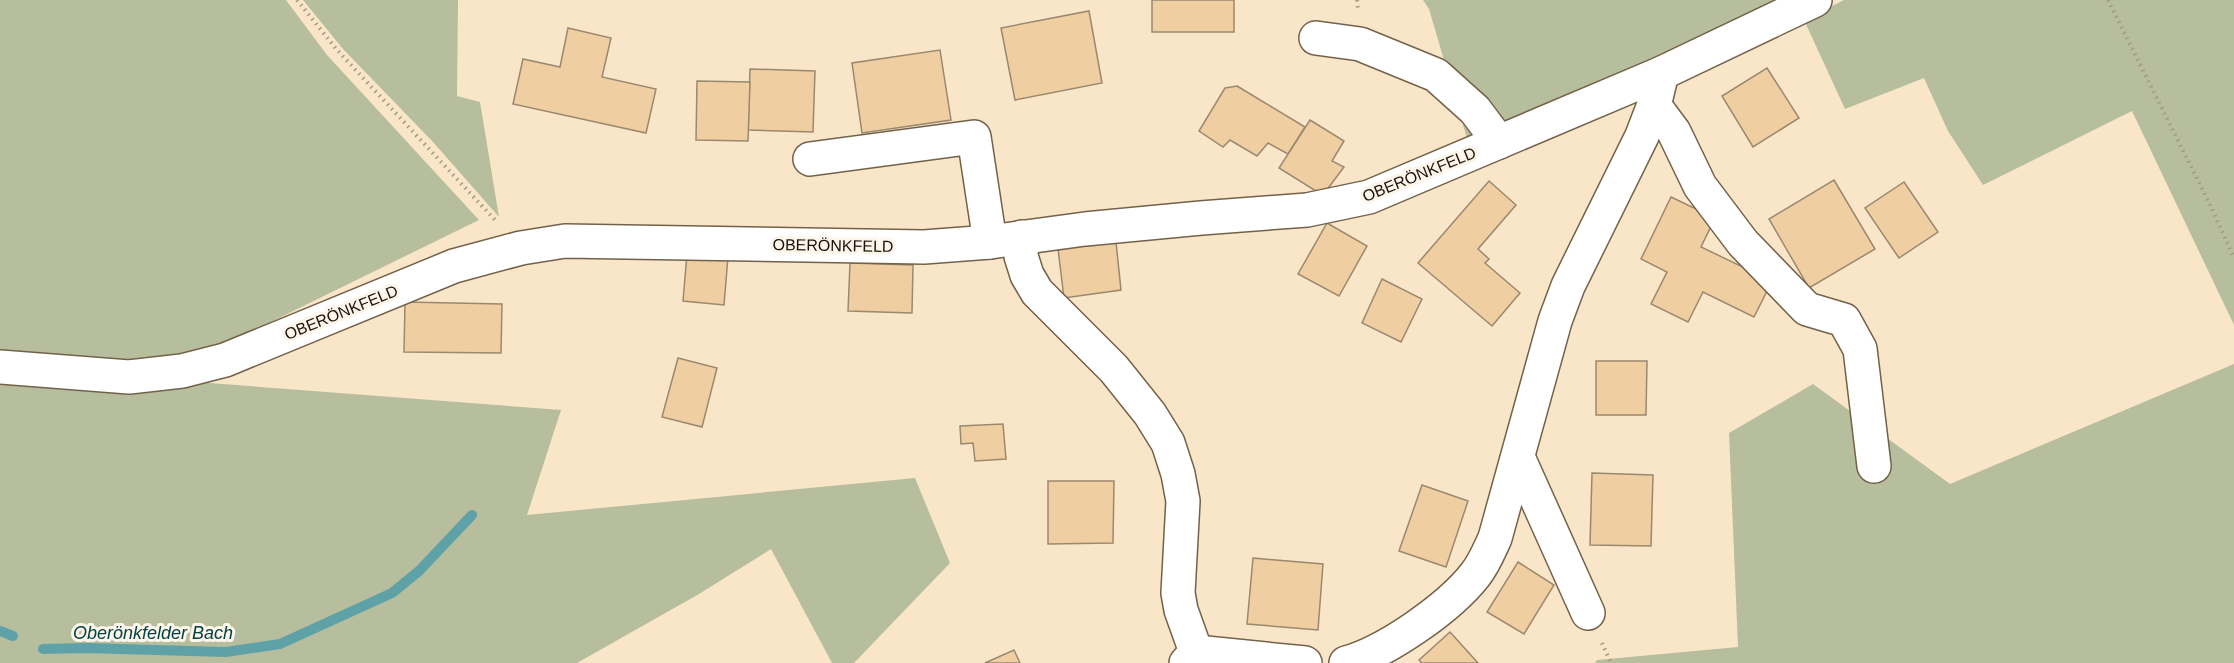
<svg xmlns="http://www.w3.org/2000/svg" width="2234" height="663" viewBox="0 0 2234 663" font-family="Helvetica,sans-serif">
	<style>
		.green { fill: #b7be9e }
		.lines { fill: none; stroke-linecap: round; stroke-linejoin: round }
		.stream { stroke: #5ea1a6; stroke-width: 10 }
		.building { fill: #efcea2; stroke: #9b886e; stroke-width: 1.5 }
		.minor-casing { stroke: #736249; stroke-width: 36 }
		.path { stroke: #a69882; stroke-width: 4; stroke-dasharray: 1.5 4.5; stroke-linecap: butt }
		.minor { stroke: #fff; stroke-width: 33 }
		.labels { text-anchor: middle; stroke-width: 6; stroke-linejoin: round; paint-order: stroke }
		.street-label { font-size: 16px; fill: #1a140a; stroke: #fdf5e9 }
		.water-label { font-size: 18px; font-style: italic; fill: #004246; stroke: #fdf5e9 }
	</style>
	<rect width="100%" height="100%" fill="#f9e6c9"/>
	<g class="green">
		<polygon points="0,0 286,0 327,55 479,220 191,361 128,368 0,358"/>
		<polygon points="303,0 458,0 457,96 480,102 499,217 433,142 343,49"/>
		<polygon points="1423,0 1809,0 1468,142 1429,9"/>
		<polygon points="1844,0 2234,0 2234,325 2132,111 1983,185 1948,131 1924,78 1845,109 1804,20"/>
		<polygon points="2234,364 2234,663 1595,663 1597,660 1738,647 1729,433 1813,384 1950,484"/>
		<polygon points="0,367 561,410 527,515 915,478 950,563 854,663 832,663 771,549 699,594 577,663 0,663"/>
	</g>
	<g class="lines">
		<g class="stream">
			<polyline points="0,631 13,636"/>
			<polyline points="43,649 86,648 226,652 280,644 392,593 419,571 472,515"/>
		</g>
	</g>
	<g class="building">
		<rect x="1152" y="0" width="82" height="32"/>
		<polygon points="1089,11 1102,83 1015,100 1001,28"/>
		<polygon points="568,28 611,38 602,77 656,89 646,133 513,104 523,59 560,67"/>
		<polygon points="940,50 951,120 862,133 852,63"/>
		<polygon points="1767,68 1799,118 1753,147 1722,96"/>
		<polygon points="750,69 815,71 813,132 748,130"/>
		<polygon points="697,81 750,82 748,141 696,140"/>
		<polygon points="1237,86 1305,127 1288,154 1268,143 1257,156 1230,140 1223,147 1199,131 1225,88"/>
		<polygon points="1310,120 1344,141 1332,161 1344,167 1326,191 1319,193 1279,168"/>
		<polygon points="1834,180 1875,249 1809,288 1769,219"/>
		<polygon points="1489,181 1516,205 1478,249 1489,259 1485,263 1520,293 1492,326 1418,263"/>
		<polygon points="1904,182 1938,232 1899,258 1865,208"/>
		<polygon points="1671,197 1715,218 1701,247 1772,281 1754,317 1703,292 1688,322 1651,304 1667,272 1641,259"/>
		<polygon points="1327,223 1367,246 1339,296 1298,274"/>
		<polygon points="1116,242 1121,290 1064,298 1058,249"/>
		<polygon points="687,254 728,257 724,305 683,301"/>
		<polygon points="850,263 913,265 912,313 848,311"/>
		<polygon points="1382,279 1422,299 1401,342 1362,323"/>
		<polygon points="405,302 502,304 501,353 404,352"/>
		<polygon points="678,358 717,368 702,427 662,417"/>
		<polygon points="1596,361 1647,361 1646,415 1596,415"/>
		<polygon points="1003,424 1006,459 975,461 973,443 961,444 960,426"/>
		<polygon points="1592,473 1653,475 1651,546 1590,545"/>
		<polygon points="1048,481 1114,481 1113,543 1048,544"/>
		<polygon points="1422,485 1468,501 1446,567 1399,551"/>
		<polygon points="1253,558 1323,564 1318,630 1247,624"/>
		<polygon points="1518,562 1554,585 1524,634 1487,612"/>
		<polygon points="1450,632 1478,663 1422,663 1419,660"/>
		<polygon points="1014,650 1020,663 985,663"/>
	</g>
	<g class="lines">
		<defs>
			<g id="minor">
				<polyline points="1316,38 1360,44 1436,75 1475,110 1499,142"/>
				<polyline points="1654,105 1674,132 1700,186 1743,243 1807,309 1844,320 1860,349 1874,466"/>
				<polyline points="810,159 974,137 990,242"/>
				<polyline points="1022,237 1021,256 1027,275 1037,292 1114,369 1150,414 1168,443 1178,474 1183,501 1178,593 1181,610 1196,652"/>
				<polyline points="0,367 129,377 182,371 225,360 454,266 521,248 565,241 924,247 990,242 1085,229 1201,218 1307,210 1369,197 1662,73 1815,0"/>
				<polyline points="1518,457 1588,613"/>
				<polyline points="1186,663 1196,652 1305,663"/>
				<path d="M1346 663C1386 652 1449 608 1475 575 1484 564 1489 551 1495 538L1555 321 1568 286 1642 136 1655 102 1662 73"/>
			</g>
		</defs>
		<use href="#minor" class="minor-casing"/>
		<g class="path">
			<polyline points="297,0 338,51 496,221"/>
			<polyline points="1357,0 1358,10"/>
			<polyline points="2108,0 2212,209 2234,258"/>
			<polyline points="1602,643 1611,663"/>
		</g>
		<use href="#minor" class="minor"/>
	</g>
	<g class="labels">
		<g class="street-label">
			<text transform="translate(1419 174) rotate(-22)" y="6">OBERÖNKFELD</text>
			<text transform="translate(833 245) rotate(1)" y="6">OBERÖNKFELD</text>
			<text transform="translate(341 312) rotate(-22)" y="6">OBERÖNKFELD</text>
		</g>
		<g class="water-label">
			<text x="153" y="639">Oberönkfelder Bach</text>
		</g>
	</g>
</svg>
